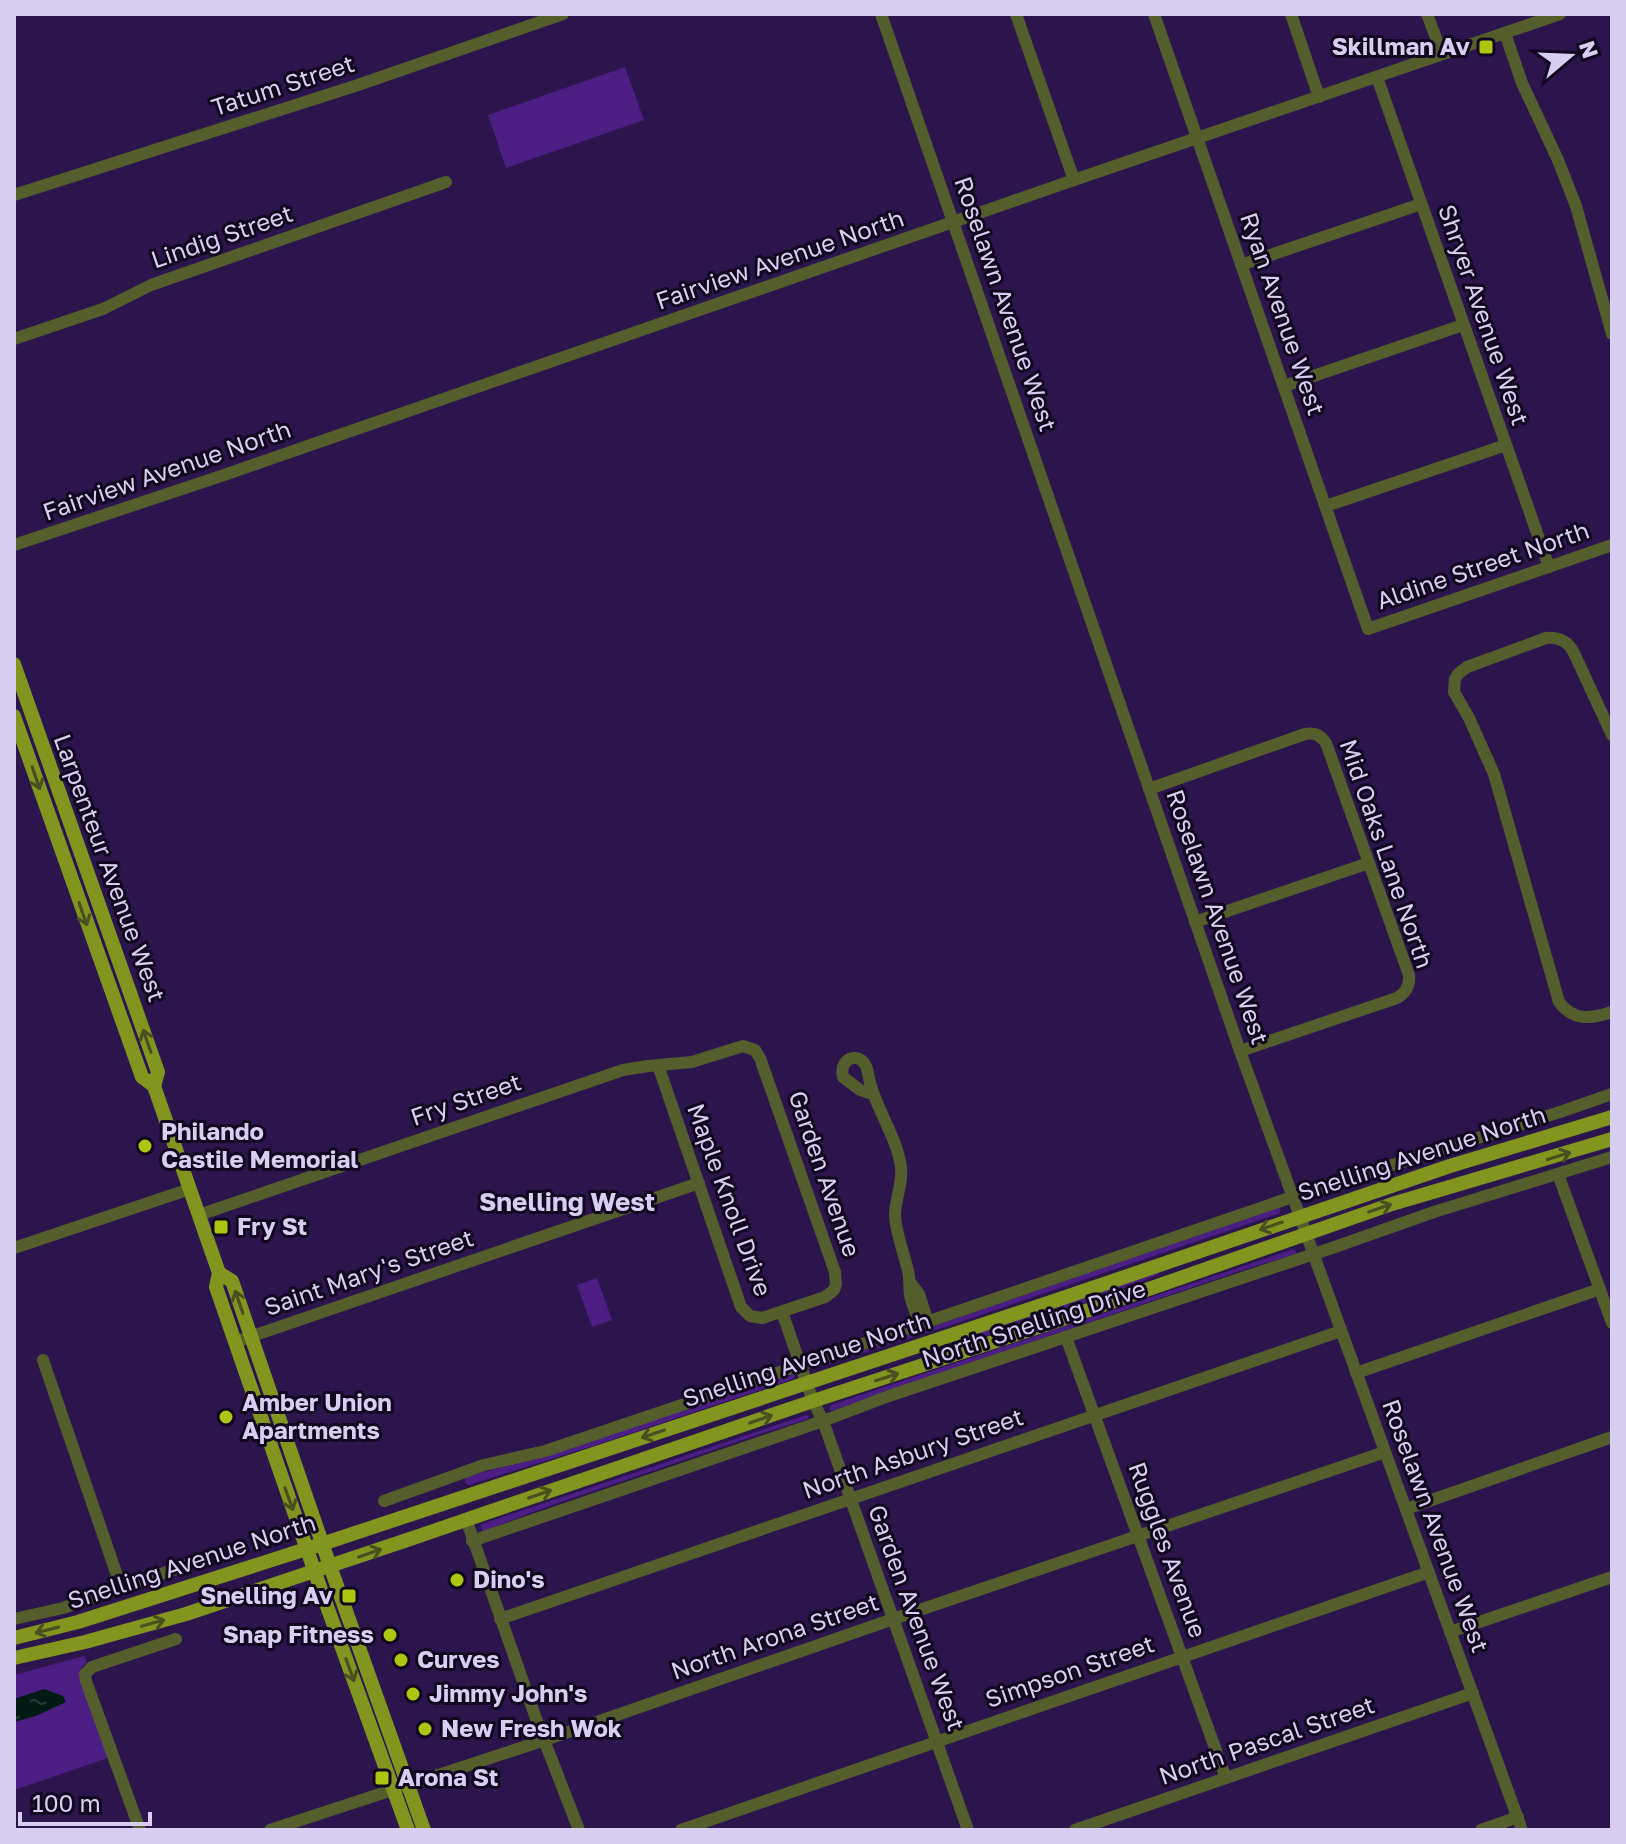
<svg xmlns="http://www.w3.org/2000/svg" width="1626" height="1844" viewBox="0 0 1626 1844" font-family="'Golos Text',sans-serif">
	<style>
		.green { fill: #4c1d83 }
		.water { fill: url(#water-ripples) }
		.lines { fill: none; stroke-linecap: round; stroke-linejoin: round }
		.minor { stroke: #545e2c; stroke-width: 12 }
		.major { stroke: #82961f; stroke-width: 14 }
		.oneway { stroke: #4a4f20 }
		.poi-dot { fill: #acc612; stroke: #110820; stroke-width: 3 }
		.labels { text-anchor: middle; stroke-width: 6; stroke-linejoin: round; paint-order: stroke }
		.poi-label { font-size: 24px; font-weight: bold; fill: #d8cef1; stroke: #110820; text-anchor: start }
		.street-label { font-size: 24px; fill: #d8cef1; stroke: #110820 }
		.neighbourhood-label { font-size: 26px; font-weight: bold; fill: #d8cef1; stroke: #110820 }
	</style>
	<defs>
		<pattern id="water-ripples" width="26" height="14" patternUnits="userSpaceOnUse" patternTransform="scale(2)"><rect width="26" height="14" fill="#021a15"/><path d="M2 4q2-2 4 0t4 0M15 11q2-2 4 0t4 0" fill="none" stroke="#263a38"/></pattern>
	</defs>
	<rect width="100%" height="100%" fill="#2c154c"/>
	<g class="green">
		<polygon points="625,67 644,120 506,168 488,115"/>
		<polygon points="1278,1208 1280,1208 1280,1213 948,1326 814,1369 815,1367"/>
		<polygon points="1294,1249 1297,1254 1252,1267 882,1393 831,1411 829,1409 831,1405"/>
		<polygon points="1157,1271 1159,1274 1111,1294 954,1347 953,1344 1000,1324"/>
		<polygon points="597,1278 612,1320 592,1327 577,1285"/>
		<polygon points="792,1374 795,1375 793,1379 599,1444 469,1485 465,1483 466,1477 551,1454"/>
		<polygon points="806,1415 809,1416 808,1419 754,1436 541,1509 484,1531 481,1529 482,1524"/>
		<polygon points="84,1656 87,1663 82,1666 79,1674 108,1758 14,1790 14,1675"/>
	</g>
	<polygon class="water" points="44,1689 63,1696 66,1702 36,1716 14,1722 14,1699"/>
	<g class="lines">
		<g class="minor">
			<polyline points="881,14 1240,1051 1522,1830"/>
			<polyline points="1016,14 1074,180"/>
			<polyline points="1154,14 1368,629 1612,545"/>
			<polyline points="1291,14 1319,97"/>
			<polyline points="1427,14 1442,54"/>
			<polyline points="1505,33 1522,83 1558,160 1576,206 1612,334"/>
			<polyline points="1377,77 1549,567"/>
			<polyline points="14,195 355,86 563,14"/>
			<polyline points="1241,265 1421,204"/>
			<polyline points="14,339 103,309 151,285 446,182"/>
			<polyline points="1284,386 1463,325"/>
			<polyline points="1326,506 1506,445"/>
			<polyline points="14,545 224,475 1074,180 1560,14"/>
			<path d="M1612 735 1574 653C1568 641 1559 637 1546 638L1467 667 1458 674 1455 679 1454 692 1469 718 1494 774 1559 1002C1573 1021 1591 1019 1612 1012"/>
			<path d="M1149 789 1305 734C1315 732 1320 735 1326 743L1409 975C1410 986 1406 993 1397 998L1240 1051"/>
			<polyline points="1195,922 1369,863"/>
			<path d="M873 1094 860 1090 843 1077C838 1055 865 1050 868 1073 873 1105 897 1136 901 1167 903 1184 895 1199 895 1216 896 1234 904 1253 908 1271 910 1279 909 1287 910 1295 912 1305 917 1315 920 1325"/>
			<polyline points="1558,1174 1612,1323"/>
			<polyline points="199,1215 623,1070 648,1066 692,1062 743,1046 755,1050 760,1058 835,1272 836,1284 834,1290 825,1297 762,1318 750,1316 741,1307 658,1065"/>
			<polyline points="14,1248 190,1189"/>
			<polyline points="910,1282 919,1294 928,1322"/>
			<polyline points="782,1312 813,1401 823,1421 968,1830"/>
			<polyline points="1066,1337 1226,1778"/>
			<polyline points="235,1342 699,1183"/>
			<polyline points="43,1360 121,1587"/>
			<polyline points="1356,1373 1600,1289"/>
			<polyline points="384,1501 484,1465 545,1451 801,1365 1307,1192 1563,1111 1612,1094"/>
			<polyline points="1406,1509 1612,1437"/>
			<polyline points="466,1519 539,1727 579,1830"/>
			<polyline points="472,1541 823,1421 889,1396 1329,1249 1434,1212 1612,1157"/>
			<polyline points="14,1619 63,1608 193,1563"/>
			<polyline points="500,1619 1341,1331"/>
			<polyline points="1450,1632 1612,1577"/>
			<polyline points="140,1830 86,1681 85,1674 92,1667 176,1639"/>
			<polyline points="270,1830 545,1740 899,1617 1385,1452"/>
			<polyline points="681,1830 1429,1572"/>
			<polyline points="1075,1830 1473,1693"/>
			<polyline points="1481,1830 1518,1817"/>
		</g>
		<g class="major">
			<polyline points="14,664 158,1072 154,1086"/>
			<polyline points="14,716 142,1077 154,1086 219,1273 216,1287 320,1587 408,1830"/>
			<polyline points="219,1273 232,1281 330,1566 424,1830"/>
			<polyline points="14,1638 78,1622 322,1544 1054,1301 1450,1166 1612,1117"/>
			<polyline points="14,1658 85,1642 186,1614 410,1539 813,1401 1060,1320 1392,1204 1612,1139"/>
		</g>
	</g>
	<defs><path id="oneway-shaft" d="M-6 0H5M1.5-3L5.5 0L1.5 3" fill="none" stroke-width="1.6" stroke-linecap="round" stroke-linejoin="round" transform="scale(2)"/></defs>
	<g class="oneway">
		<use href="#oneway-shaft" transform="translate(36 778) rotate(71)"/>
		<use href="#oneway-shaft" transform="translate(83 914) rotate(71)"/>
		<use href="#oneway-shaft" transform="translate(147 1041) rotate(-109)"/>
		<use href="#oneway-shaft" transform="translate(1559 1156) rotate(-17)"/>
		<use href="#oneway-shaft" transform="translate(1380 1208) rotate(-19)"/>
		<use href="#oneway-shaft" transform="translate(1271 1226) rotate(161)"/>
		<use href="#oneway-shaft" transform="translate(239 1302) rotate(-109)"/>
		<use href="#oneway-shaft" transform="translate(887 1377) rotate(-18)"/>
		<use href="#oneway-shaft" transform="translate(761 1419) rotate(-19)"/>
		<use href="#oneway-shaft" transform="translate(653 1434) rotate(161)"/>
		<use href="#oneway-shaft" transform="translate(540 1494) rotate(-19)"/>
		<use href="#oneway-shaft" transform="translate(289 1499) rotate(70)"/>
		<use href="#oneway-shaft" transform="translate(370 1553) rotate(-19)"/>
		<use href="#oneway-shaft" transform="translate(153 1623) rotate(-16)"/>
		<use href="#oneway-shaft" transform="translate(47 1630) rotate(166)"/>
		<use href="#oneway-shaft" transform="translate(350 1670) rotate(70)"/>
	</g>
	<g class="poi-dot">
		<rect x="1478" y="39" width="16" height="16" rx="4"/>
		<circle cx="145" cy="1146" r="8"/>
		<rect x="213" y="1219" width="16" height="16" rx="4"/>
		<circle cx="226" cy="1417" r="8"/>
		<circle cx="457" cy="1580" r="8"/>
		<rect x="341" y="1588" width="16" height="16" rx="4"/>
		<circle cx="390" cy="1635" r="8"/>
		<circle cx="401" cy="1660" r="8"/>
		<circle cx="413" cy="1694" r="8"/>
		<circle cx="425" cy="1729" r="8"/>
		<rect x="374" y="1770" width="16" height="16" rx="4"/>
	</g>
	<g class="labels">
		<g class="poi-label">
			<text x="1470" y="55" text-anchor="end">Skillman Av</text>
			<text x="161" y="1140">Philando<tspan x="161" dy="28">Castile Memorial</tspan></text>
			<text x="237" y="1235">Fry St</text>
			<text x="242" y="1411">Amber Union<tspan x="242" dy="28">Apartments</tspan></text>
			<text x="473" y="1588">Dino's</text>
			<text x="333" y="1604" text-anchor="end">Snelling Av</text>
			<text x="374" y="1643" text-anchor="end">Snap Fitness</text>
			<text x="417" y="1668">Curves</text>
			<text x="429" y="1702">Jimmy John's</text>
			<text x="441" y="1737">New Fresh Wok</text>
			<text x="398" y="1786">Arona St</text>
		</g>
		<g class="street-label">
			<text transform="translate(283 86) rotate(-18)" y="8">Tatum Street</text>
			<text transform="translate(222 237) rotate(-19)" y="8">Lindig Street</text>
			<text transform="translate(780 260) rotate(-19)" y="8">Fairview Avenue North</text>
			<text transform="translate(1005 304) rotate(71)" y="8">Roselawn Avenue West</text>
			<text transform="translate(1282 314) rotate(71)" y="8">Ryan Avenue West</text>
			<text transform="translate(1483 315) rotate(71)" y="8">Shryer Avenue West</text>
			<text transform="translate(167 471) rotate(-19)" y="8">Fairview Avenue North</text>
			<text transform="translate(1483 566) rotate(-19)" y="8">Aldine Street North</text>
			<text transform="translate(1386 854) rotate(71)" y="8">Mid Oaks Lane North</text>
			<text transform="translate(109 868) rotate(70)" y="8">Larpenteur Avenue West</text>
			<text transform="translate(1217 917) rotate(71)" y="8">Roselawn Avenue West</text>
			<text transform="translate(466 1100) rotate(-19)" y="8">Fry Street</text>
			<text transform="translate(1422 1154) rotate(-18)" y="8">Snelling Avenue North</text>
			<text transform="translate(824 1174) rotate(71)" y="8">Garden Avenue</text>
			<text transform="translate(729 1200) rotate(70)" y="8">Maple Knoll Drive</text>
			<text transform="translate(369 1273) rotate(-19)" y="8">Saint Mary's Street</text>
			<text transform="translate(1034 1324) rotate(-18)" y="8">North Snelling Drive</text>
			<text transform="translate(807 1360) rotate(-18)" y="8">Snelling Avenue North</text>
			<text transform="translate(913 1454) rotate(-19)" y="8">North Asbury Street</text>
			<text transform="translate(1435 1526) rotate(70)" y="8">Roselawn Avenue West</text>
			<text transform="translate(1167 1550) rotate(70)" y="8">Ruggles Avenue</text>
			<text transform="translate(192 1562) rotate(-18)" y="8">Snelling Avenue North</text>
			<text transform="translate(916 1618) rotate(70)" y="8">Garden Avenue West</text>
			<text transform="translate(775 1637) rotate(-19)" y="8">North Arona Street</text>
			<text transform="translate(1070 1672) rotate(-19)" y="8">Simpson Street</text>
			<text transform="translate(1267 1741) rotate(-19)" y="8">North Pascal Street</text>
		</g>
		<g class="neighbourhood-label">
			<text x="567" y="1211">Snelling West</text>
		</g>
	</g>
	<rect width="1626" height="1844" fill="none" stroke="#d8cef1" stroke-width="32"/>
	<g transform="translate(1570 56) rotate(71)" stroke="#110820" stroke-width="6" paint-order="stroke">
	<path d="M0-6L14 30L0 20L-14 30Z" fill="#d8cef1"/>
	<text y="-12" font-size="22" font-weight="bold" text-anchor="middle" fill="#d8cef1">N</text>
	</g>
	<path d="M20 1812v12h130v-12" fill="none" stroke="#d8cef1" stroke-width="4"/>
	<text x="32" y="1812" font-size="24" fill="#d8cef1" stroke="#110820" stroke-width="6" paint-order="stroke">100 m</text>
</svg>
